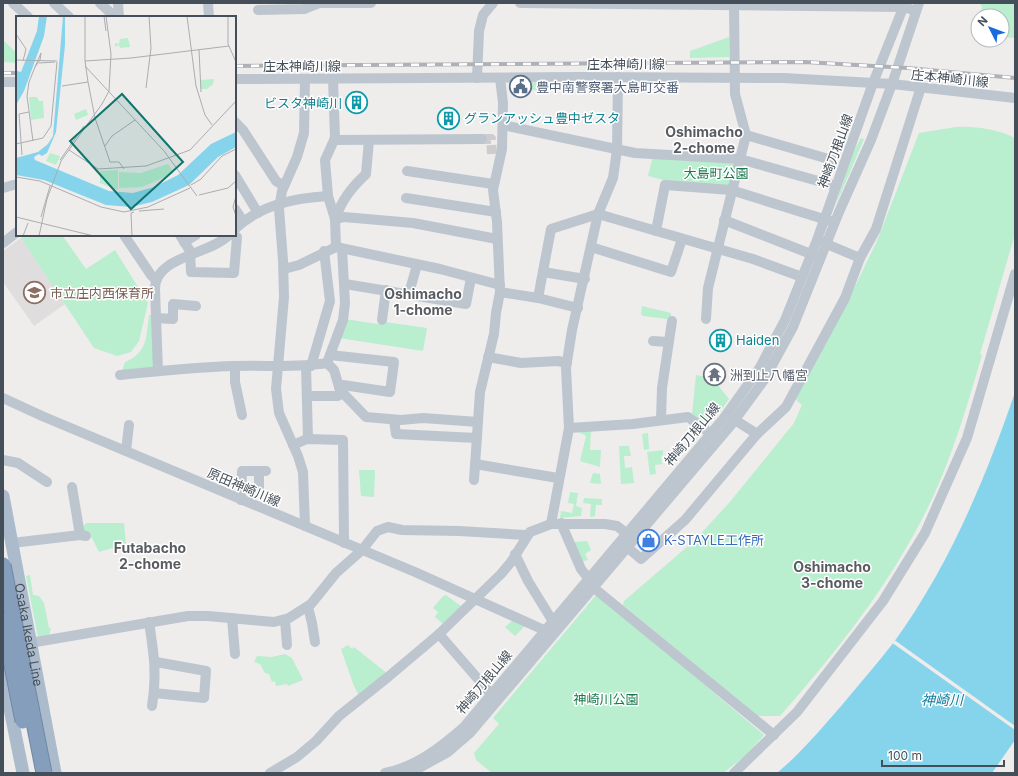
<svg xmlns="http://www.w3.org/2000/svg" width="1018" height="776" viewBox="0 0 1018 776" font-family="Inter,'Noto Sans JP',sans-serif">
	<style>
		.education { fill: #e0ddde }
		.green { fill: #b9eecf }
		.water { fill: #86d4eb }
		.pier { fill: #efecec }
		.lines { fill: none; stroke-linecap: round; stroke-linejoin: round }
		.minor-tunnel { stroke: #cdcdcf; stroke-width: 10; stroke-dasharray: 10 5; stroke-linecap: butt }
		.minor { stroke: #bdc6cf; stroke-width: 10 }
		.major { stroke: #acbbcc; stroke-width: 13 }
		.rail-casing { stroke: #aeb1b7; stroke-width: 4 }
		.rail { stroke: #fff; stroke-width: 2.5; stroke-dasharray: 8; stroke-linecap: butt }
		.highway-bridge-casing { stroke: #6f89a7; stroke-width: 17; stroke-linecap: butt }
		.highway-bridge { stroke: #849ebc; stroke-width: 15 }
		.labels { text-anchor: middle; stroke-width: 3; stroke-linejoin: round; paint-order: stroke }
		.street-label { font-size: 13px; fill: #454f59; stroke: #fff }
		.service-label { font-size: 13px; fill: #4e5e75; stroke: #fff; text-anchor: start }
		.culture-label { font-size: 13px; fill: #0d838f; stroke: #fff; text-anchor: start }
		.park-label { font-size: 13px; fill: #177a4a; stroke: #fff }
		.education-label { font-size: 13px; fill: #785e54; stroke: #fff; text-anchor: start }
		.worship-label { font-size: 13px; fill: #5b616d; stroke: #fff; text-anchor: start }
		.shop-label { font-size: 13px; fill: #366cbe; stroke: #fff; text-anchor: start }
		.neighbourhood-label { font-size: 14px; font-weight: bold; fill: #595d61; stroke: #fff }
		.water-label { font-size: 14px; font-style: italic; fill: #0d7c9e; stroke: #fff }
		.inset-road { fill: none; stroke: #abadb1; stroke-width: 1 }
		.view { fill: #0f766e; fill-opacity: 0.15; stroke: #0f766e; stroke-width: 2 }
		.inset-edge { fill: none; stroke: #454f59; stroke-width: 2 }
	</style>
	<rect width="100%" height="100%" fill="#efecec"/>
	<polygon class="education" points="21,238 65,304 34,326 3,282 3,251"/>
	<g class="green">
		<polygon points="980,3 1015,3 1015,38 1002,37 1002,16 980,16 982,7"/>
		<polygon points="729,37 729,57 690,58 690,51"/>
		<polygon points="3,40 17,53 17,63 3,62"/>
		<polygon points="572,82 572,89 528,90 528,83"/>
		<path d="M956 127C975 126 997 129 1015 138V234L980 354 982 355C970 396 958 437 942 476 905 566 844 643 780 716H758L623 605 624 601 694 541 729 503 794 423 802 405 796 400 799 391 841 315 877 241 919 133Z"/>
		<polygon points="861,138 864,139 835,207 852,154"/>
		<polygon points="653,156 737,161 730,188 679,184 648,176"/>
		<polygon points="26,235 62,235 86,269 115,250 148,303 139,341 131,352 117,356 94,348 21,238"/>
		<polygon points="642,306 671,313 671,316 667,319 643,316 641,314"/>
		<path d="M149 315H152L154 366 151 369 122 371 125 362C148 353 146 336 149 315Z"/>
		<polygon points="345,319 384,325 385,322 427,328 423,351 339,338"/>
		<path d="M696 375 712 378 729 399C723 407 716 421 705 423L692 414Z"/>
		<polygon points="576,430 591,431 590,450 601,450 600,467 580,461 586,436"/>
		<polygon points="648,433 649,449 644,450 642,434"/>
		<polygon points="619,446 629,446 631,456 624,456 625,468 632,467 634,483 621,484"/>
		<polygon points="663,450 663,455 661,456 662,464 655,465 656,474 650,475 647,452"/>
		<polygon points="359,470 375,470 374,497 361,496"/>
		<polygon points="593,473 600,474 601,484 590,483"/>
		<polygon points="570,492 578,493 576,506 582,508 581,516 560,518 561,511 572,513 574,504 568,503"/>
		<polygon points="584,498 602,499 602,505 596,505 595,516 590,517 591,504 583,503"/>
		<polygon points="87,523 124,523 126,544 99,552 91,536 89,537 81,527"/>
		<polygon points="587,541 591,550 585,554 588,560 580,562 573,542"/>
		<polygon points="30,575 33,595 39,596 44,603 49,628 51,628 49,635 38,637 26,576"/>
		<polygon points="597,594 764,735 744,757 723,773 492,773 476,760 474,753 499,724 493,718"/>
		<polygon points="446,595 462,607 443,624 435,617 438,612 433,608 443,596"/>
		<polygon points="514,619 527,624 515,636 505,627"/>
		<polygon points="348,645 352,649 354,647 388,674 359,696 354,686 341,649"/>
		<polygon points="285,654 292,658 303,680 288,686 287,684 276,686 275,681 272,682 269,674 265,673 260,664 254,662 257,656 272,657"/>
	</g>
	<path class="water" d="M1015 392V740L992 773H777C801 753 821 729 842 705 859 684 877 664 894 642 948 568 986 478 1015 392Z"/>
	<polygon class="pier" points="893,639 1015,726 1015,730 891,642"/>
	<g class="lines">
		<polyline class="minor-tunnel" points="482,139 491,139 492,154"/>
		<g class="minor">
			<polyline points="13,3 28,17"/>
			<polyline points="54,3 69,17"/>
			<polyline points="100,3 115,17"/>
			<polyline points="118,3 119,17"/>
			<polyline points="208,3 209,17"/>
			<polyline points="520,3 904,7 910,9"/>
			<polyline points="258,10 304,9 319,3 371,3"/>
			<polyline points="618,77 617,150 613,178 598,214 572,330 566,368 569,428 633,424 688,417 714,436"/>
			<polyline points="477,78 479,31 483,15 493,3"/>
			<polyline points="235,79 578,77 784,78 892,84 1015,98"/>
			<polyline points="333,79 335,138 325,160 328,196 335,219 336,247"/>
			<polyline points="3,82 17,82"/>
			<polyline points="235,122 243,130 276,181 284,186"/>
			<polyline points="503,125 635,153 740,159 836,186"/>
			<polyline points="746,135 832,160"/>
			<polyline points="334,140 482,139"/>
			<polyline points="407,171 493,184"/>
			<polyline points="235,175 258,213"/>
			<polyline points="3,188 17,184"/>
			<polyline points="406,198 496,212"/>
			<polyline points="235,209 243,221"/>
			<polyline points="335,219 344,217 413,223 497,239"/>
			<path d="M335 219C342 200 351 188 366 174L369 140"/>
			<polyline points="724,220 816,256"/>
			<path d="M235 229C260 205 294 198 328 196"/>
			<polyline points="656,231 665,185 731,190 830,221"/>
			<polyline points="124,235 151,275 156,280"/>
			<polyline points="180,235 190,251 191,272 234,273 237,237 233,235"/>
			<polyline points="184,242 196,235"/>
			<polyline points="822,242 860,258 876,229 921,87"/>
			<polyline points="3,243 17,232"/>
			<polyline points="591,247 671,272 682,239"/>
			<polyline points="284,269 299,265 336,247 440,269 500,285"/>
			<polyline points="543,272 585,279"/>
			<polyline points="345,284 466,304 471,278"/>
			<polyline points="500,292 538,298 578,308"/>
			<polyline points="409,293 417,265"/>
			<polyline points="538,298 551,229 598,214 753,259 802,277"/>
			<polyline points="156,318 173,319 173,304 196,306"/>
			<polyline points="706,319 708,288 746,135 735,94 734,6"/>
			<polyline points="382,320 386,290"/>
			<polyline points="653,341 668,342"/>
			<polyline points="330,355 394,362 390,392 343,385 339,387"/>
			<polyline points="488,357 521,363 558,361 567,363"/>
			<polyline points="327,363 334,370 340,390 366,417 401,420 423,418 478,422"/>
			<polyline points="235,366 235,382 242,415"/>
			<polyline points="306,366 308,439"/>
			<polyline points="311,366 330,301 324,251"/>
			<path d="M158 371 155 289C155 256 209 255 229 235"/>
			<path d="M120 375C158 371 197 367 235 366 266 365 296 368 327 363L343 320 345 303 342 249"/>
			<polyline points="307,396 338,396"/>
			<polyline points="3,398 42,416 415,572 544,630"/>
			<polyline points="661,419 662,388 672,321"/>
			<polyline points="394,420 396,434 477,438"/>
			<polyline points="735,420 757,434"/>
			<polyline points="293,445 307,439 343,440 344,543"/>
			<polyline points="126,451 129,425"/>
			<polyline points="3,460 18,463 47,482"/>
			<polyline points="475,464 558,478"/>
			<polyline points="474,480 480,392 494,334 496,313 500,292 497,222 493,190 502,149 503,103 500,78"/>
			<polyline points="72,487 80,535"/>
			<polyline points="259,488 259,471"/>
			<polyline points="241,500 242,471 266,471"/>
			<polyline points="561,523 581,569 588,578"/>
			<polyline points="551,524 569,428"/>
			<polyline points="305,526 303,472 298,456 279,413 276,389 284,297 283,260 279,209 282,191 297,157 304,133 305,79"/>
			<polyline points="12,543 80,535 86,536"/>
			<polyline points="627,547 641,559 685,520 757,434 786,407 845,298 860,258"/>
			<polyline points="515,554 528,581 552,620"/>
			<polyline points="594,588 774,735"/>
			<polyline points="308,607 312,623 315,642"/>
			<polyline points="232,618 235,654"/>
			<polyline points="285,620 287,645"/>
			<path d="M149 622C154 655 157 673 152 706"/>
			<polyline points="439,634 491,694"/>
			<polyline points="24,644 188,616 208,616 274,622 289,618 311,604 336,573 362,550 377,531 388,527 402,530 459,531 526,535"/>
			<polyline points="154,693 204,698 206,671 156,662"/>
			<polyline points="270,773 297,757 316,741 339,716 388,677 439,634 501,574 511,562 530,532 551,524 605,524 617,526 630,536"/>
			<path d="M385 773C416 767 441 747 464 727L724 418 759 369 785 320 817 240 873 83 905 3"/>
			<polyline points="410,773 448,752 470,733 731,425 764,380 793,327 839,212 871,140 892,84 919,3"/>
			<polyline points="734,773 797,712 883,601 925,533 967,438 1015,274"/>
		</g>
		<g class="major">
			<path id="s1" d="M3 496 55 773"/>
			<polyline points="3,674 23,773"/>
		</g>
		<defs>
			<g id="rail">
				<polyline points="235,66 805,62 908,68 1015,78"/>
				<polyline points="3,73 17,73"/>
			</g>
		</defs>
		<use href="#rail" class="rail-casing"/>
		<use href="#rail" class="rail"/>
		<defs>
			<g id="highway-bridge">
				<polyline points="3,565 44,773"/>
				<polyline points="3,620 23,721"/>
			</g>
		</defs>
		<use href="#highway-bridge" class="highway-bridge-casing"/>
		<use href="#highway-bridge" class="highway-bridge"/>
	</g>
	<defs>
		<symbol id="civic-ring" viewBox="-11 -11 22 22"><circle r="9.5" fill="#fff" stroke="#5c6f8a" stroke-width="1.5"/><path d="M-.6-6.5H3V-4.5H.6V-3L4-1V1h2V6H-6V1h2V-1L-.6-3ZM-1.2 2.5V6h2.4V2.5Z" fill="#5c6f8a"/></symbol>
		<symbol id="building-ring" viewBox="-11 -11 22 22"><circle r="9.5" fill="#fff" stroke="#0f9aa8" stroke-width="1.5"/><path d="M-4-6H4V6H1V3H-1V6H-4ZM-2.5-4.3h1.7v1.8h-1.7ZM.8-4.3h1.7v1.8H.8ZM-2.5-1h1.7V.8h-1.7ZM.8-1h1.7V.8H.8Z" fill="#0f9aa8"/></symbol>
		<symbol id="school-ring" viewBox="-11 -11 22 22"><circle r="9.5" fill="#fff" stroke="#8d6e63" stroke-width="1.5"/><path d="M0-5L7-2L0 1L-7-2ZM-4 1L0 2.5L4 1V4Q0 6-4 4Z" fill="#8d6e63"/></symbol>
		<symbol id="temple-ring" viewBox="-11 -11 22 22"><circle r="9.5" fill="#fff" stroke="#6b7280" stroke-width="1.5"/><path d="M0-6L5-2H3V0L6.5 2.5H4V6H1.5V3h-3V6H-4V2.5H-6.5L-3 0V-2H-5Z" fill="#6b7280"/></symbol>
		<symbol id="shop-ring" viewBox="-11 -11 22 22"><circle r="9.5" fill="#fff" stroke="#3f7fe0" stroke-width="1.5"/><path d="M-5-2.5h2.3a2.7 3.5 0 0 1 5.4 0H5L5.5 6h-11ZM-1.5-2.5h3a1.5 2.3 0 0 0-3 0Z" fill="#3f7fe0"/></symbol>
	</defs>
	<g fill-rule="evenodd">
		<use href="#civic-ring" x="508" y="74" width="25" height="25"/>
		<use href="#building-ring" x="344" y="90" width="25" height="25"/>
		<use href="#building-ring" x="436" y="106" width="25" height="25"/>
		<use href="#school-ring" x="22" y="280" width="25" height="25"/>
		<use href="#building-ring" x="708" y="328" width="25" height="25"/>
		<use href="#temple-ring" x="702" y="362" width="25" height="25"/>
		<use href="#shop-ring" x="636" y="528" width="25" height="25"/>
	</g>
	<g class="labels">
		<g class="street-label">
			<text x="626" y="69">庄本神崎川線</text>
			<text x="302" y="71">庄本神崎川線</text>
			<text transform="translate(950 78) rotate(6)" y="5">庄本神崎川線</text>
			<text transform="translate(835 151) rotate(-70)" y="5">神崎刀根山線</text>
			<text transform="translate(692 434) rotate(-50)" y="5">神崎刀根山線</text>
			<text transform="translate(244 487) rotate(23)" y="5">原田神崎川線</text>
			<text dy="5" stroke="none"><textPath href="#s1" startOffset="141">Osaka Ikeda Line</textPath></text>
			<text transform="translate(484 682) rotate(-50)" y="5">神崎刀根山線</text>
		</g>
		<g class="service-label">
			<text x="536" y="92">豊中南警察署大島町交番</text>
		</g>
		<g class="culture-label">
			<text x="342" y="108" text-anchor="end">ビスタ神崎川</text>
			<text x="464" y="123">グランアッシュ豊中ゼスタ</text>
			<text x="736" y="345">Haiden</text>
		</g>
		<g class="park-label">
			<text x="716" y="178">大島町公園</text>
			<text x="606" y="704">神崎川公園</text>
		</g>
		<g class="education-label">
			<text x="50" y="298">市立庄内西保育所</text>
		</g>
		<g class="worship-label">
			<text x="730" y="380">洲到止八幡宮</text>
		</g>
		<g class="shop-label">
			<text x="664" y="545">K-STAYLE工作所</text>
		</g>
		<g class="neighbourhood-label">
			<text x="704" y="137">Oshimacho<tspan x="704" dy="16">2-chome</tspan></text>
			<text x="423" y="299">Oshimacho<tspan x="423" dy="16">1-chome</tspan></text>
			<text x="150" y="553">Futabacho<tspan x="150" dy="16">2-chome</tspan></text>
			<text x="832" y="572">Oshimacho<tspan x="832" dy="16">3-chome</tspan></text>
		</g>
		<g class="water-label">
			<text x="942" y="705">神崎川</text>
		</g>
	</g>
	<g transform="translate(16 16)">
		<rect width="220" height="220" fill="#efecec"/>
		<path d="M112 22 114 31 104 32 103 29 99 31V27L103 28 104 23ZM198 63 197 68 191 73H185V64ZM13 81H21L23 85H27L28 102 15 104ZM70 93 72 99 60 104 58 98ZM34 137 44 140 40 149 30 145ZM152 148 158 157 126 171 103 172V156L125 157ZM102 154V174L84 167V155Z" fill="#b9eecf"/>
		<path d="M23 0H31L28 20 8 75 0 89V49L1 55 5 56 21 15ZM47 0H49V29L40 116 31 137 26 140 23 138 18 141 19 144 93 175 117 177 138 171 162 159 195 128 220 116V131L202 141 173 169 136 186 115 191 90 189 28 164 0 159V142L22 136 32 128 37 120Z" fill="#86d4eb"/>
		<path class="inset-road" d="M69 0V45M88 0 90 15M171 0 180 70 189 99 196 109M212 0V28L220 46M0 18 10 33 7 45M183 34 185 76M0 44 41 45M23 47 39 46M69 50 148 135 181 180M72 66 79 102 94 146H103L108 153M46 70 72 66 69 45 115 42 213 30M130 72 135 32 133 0M17 125 11 80 13 66 19 51 25 37 24 44 19 51M0 128 27 122 35 110 41 46M89 130 96 120 119 104M53 134 82 153 130 150 174 134 220 85M6 139 3 98 13 96M44 144 68 110M0 161 24 165 85 191 108 196 132 191 174 172M175 169 185 163 206 140 220 133M183 179 212 172 220 165M220 180 217 191 220 200M123 195 148 193M0 201 78 220M25 201 34 170M7 220 12 207M23 220 31 183 45 145 86 88 93 75 95 38 90 0M116 220 115 197 118 196"/>
		<path class="view" d="M106 78 167 146 115 193 54 125Z"/>
		<rect width="220" height="220" class="inset-edge"/>
	</g>
	<rect width="1018" height="776" fill="none" stroke="#454f59" stroke-width="8"/>
	<g transform="translate(990 28) rotate(312)"><circle r="19" fill="#ffffff" stroke="#b5b9bd"/>
	<path d="M0-3L7 15L0 10L-7 15Z" fill="#196adc"/>
	<text y="-6" font-size="11" font-weight="bold" text-anchor="middle" fill="#454f59">N</text>
	</g>
	<path d="M882 760v6h122v-6" fill="none" stroke="#454f59" stroke-width="2"/>
	<text x="888" y="760" font-size="12" fill="#454f59" stroke="#ffffff" stroke-width="3" paint-order="stroke">100 m</text>
</svg>
